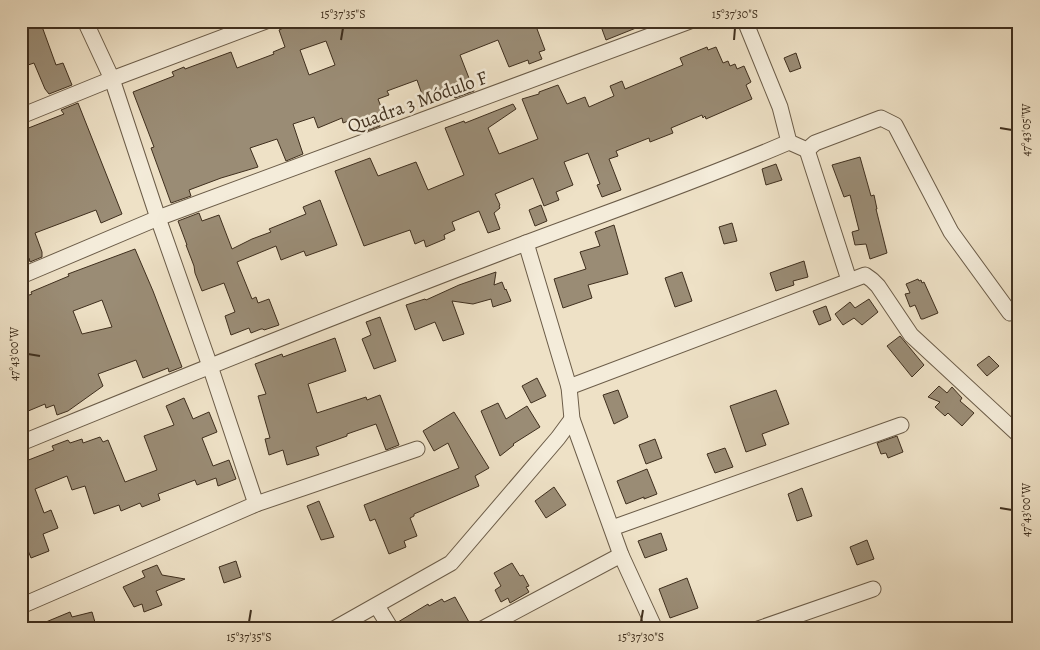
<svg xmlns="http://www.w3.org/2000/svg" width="1040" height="650" viewBox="0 0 1040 650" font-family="Alegreya,serif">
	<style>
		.building { fill: #9a8c75; stroke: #3f2f1e; fill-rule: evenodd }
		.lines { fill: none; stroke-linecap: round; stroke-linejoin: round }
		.street-casing { stroke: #6b5c48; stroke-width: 17 }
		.street { stroke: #f4ecda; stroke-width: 15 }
		.ticks { fill: none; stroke: #3f2f1e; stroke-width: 2 }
		.labels { text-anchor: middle; stroke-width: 5; stroke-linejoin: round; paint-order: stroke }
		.street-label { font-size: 19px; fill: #3f2f1e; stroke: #f4ecda }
		.neatline { fill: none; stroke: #3f2f1e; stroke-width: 2 }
		.ticks-label { font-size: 12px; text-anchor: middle; fill: #3f2f1e }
	</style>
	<rect width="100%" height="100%" fill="#eee1c6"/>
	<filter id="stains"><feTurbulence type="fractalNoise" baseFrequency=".004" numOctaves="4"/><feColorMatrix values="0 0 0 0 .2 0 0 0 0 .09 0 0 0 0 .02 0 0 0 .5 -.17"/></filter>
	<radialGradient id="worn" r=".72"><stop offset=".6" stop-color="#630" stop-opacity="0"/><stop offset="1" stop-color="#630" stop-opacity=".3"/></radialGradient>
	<g class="building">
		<polygon points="21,21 40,21 56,65 63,63 72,85 49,94 45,89 34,63 28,65 21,59"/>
		<path d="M299 21H534L545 50 539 52 542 59 529 64 528 60 509 67 498 40 460 55 474 91 455 98 452 90 424 100 417 80 387 91 389 95 378 99 383 112 377 115 380 126 362 133 356 118 343 123 342 118 318 128 314 117 293 124 303 154 286 161 277 139 250 148 258 167 221 178 189 190 191 196 171 203 151 148 154 147 133 92 174 76 172 72 184 67 185 69 231 52 237 68 274 54 273 52 285 47 279 30ZM326 41 335 65 309 75 300 50Z"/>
		<polygon points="599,21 651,21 651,22 606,40"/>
		<polygon points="707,47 708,50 716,47 723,63 728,61 730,66 735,64 737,69 744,66 751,82 746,85 752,99 706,119 705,116 703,118 702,115 671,128 673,133 650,142 649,138 616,151 618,156 609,159 621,190 602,197 597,185 600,184 588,153 564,162 573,185 556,192 559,200 544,206 533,178 495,194 500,205 499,206 500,208 494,213 500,229 488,233 479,211 452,222 455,230 444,235 445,239 426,247 424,240 415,244 410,230 364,246 335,171 370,158 378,176 416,162 428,190 464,175 445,128 464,121 465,123 513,104 516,109 488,128 499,154 538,139 522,99 539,94 539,92 558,85 567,104 585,97 589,107 614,96 610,86 622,81 625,89 683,65 680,58"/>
		<polygon points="796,53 801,68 790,72 784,58"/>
		<polygon points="78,103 122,214 101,223 96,210 35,233 42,252 42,257 30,262 29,258 21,260 21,131 64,114 61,110"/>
		<polygon points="860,157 871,196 874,195 877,209 876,209 887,253 870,259 866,244 855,245 852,232 859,230 850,195 844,197 832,165"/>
		<polygon points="776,164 782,180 766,185 762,169"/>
		<polygon points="320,200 337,245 306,256 304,251 281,260 276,246 237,262 252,299 256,297 258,303 269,299 279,325 264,330 263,329 261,329 251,333 249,328 231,335 225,316 235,312 224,283 202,291 195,273 194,266 186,245 187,245 178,221 199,213 202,221 219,215 232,249 252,239 271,232 269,229 306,214 303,207"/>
		<polygon points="541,205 547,221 535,226 529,210"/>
		<polygon points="732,223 737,241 724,244 719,227"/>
		<polygon points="614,225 628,274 588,285 592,298 563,308 554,279 586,269 580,252 600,246 595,232"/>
		<path d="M135 249 153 291 182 367 169 372 168 368 143 378 136 360 98 374 103 386 68 411 57 415 54 405 46 408 45 404 21 414V298L32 294 31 292 69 276 68 274ZM102 300 112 327 82 334 73 311Z"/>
		<polygon points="804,261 808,277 793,281 794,285 776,291 770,273"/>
		<polygon points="496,272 494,285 502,282 505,290 506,289 511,301 493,307 491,299 473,304 452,301 464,334 443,341 435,322 415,330 406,305 425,299 426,300 459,285"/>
		<polygon points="682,272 692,301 675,307 665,278"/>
		<polygon points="918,279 919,281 921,280 922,283 924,282 938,313 923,319 921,319 915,305 910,307 905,294 910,293 906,284"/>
		<polygon points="869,299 878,312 862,325 854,318 843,325 835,314 850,302 855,308"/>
		<polygon points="826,306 831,320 819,325 813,311"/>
		<polygon points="380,317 396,361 374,369 362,339 371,335 366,322"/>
		<polygon points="900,336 924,365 912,377 887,346"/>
		<polygon points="335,338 346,371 308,384 317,413 366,397 367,400 380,395 399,445 386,450 376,424 347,434 347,436 316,447 319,455 287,465 283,450 269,455 265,439 270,438 258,396 266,394 255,364 282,354 283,357"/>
		<polygon points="989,356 999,366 987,376 977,365"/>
		<polygon points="537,378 546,396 531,403 522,386"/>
		<polygon points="939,386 947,393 952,387 962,398 960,401 974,413 962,426 948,413 945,416 935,407 940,402 928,397"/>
		<polygon points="618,390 628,417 614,424 603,395"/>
		<polygon points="776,390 789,424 762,434 766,445 746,452 730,406"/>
		<polygon points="184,398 193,419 209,412 217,432 202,438 213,466 229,460 236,479 218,486 216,478 197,485 195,480 158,494 160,500 142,507 140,503 121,511 119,505 94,514 85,486 72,490 67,476 35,489 44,513 51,510 58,528 43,534 49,551 31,558 21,533 21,455 23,454 26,461 54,450 52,446 68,440 70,443 82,439 83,443 100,437 103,442 108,440 125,482 157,470 144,436 174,425 166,406"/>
		<polygon points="498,403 506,419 527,406 540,427 513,444 514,445 500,456 481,411"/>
		<polygon points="454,412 489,468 475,476 479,486 414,514 414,516 410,518 417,536 404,541 406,547 389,554 375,519 370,521 364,505 459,468 448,443 434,451 423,431"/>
		<polygon points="897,436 903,452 888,458 886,453 881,454 877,443"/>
		<polygon points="655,439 662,458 646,464 639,445"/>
		<polygon points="725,448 733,467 715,473 707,454"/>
		<polygon points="647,469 657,494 644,499 644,497 626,504 617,481"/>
		<polygon points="554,487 566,505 546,518 535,501"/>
		<polygon points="802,488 812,516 797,521 788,494"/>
		<polygon points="319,501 334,537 321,540 307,506"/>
		<polygon points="661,533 667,550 645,558 638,541"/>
		<polygon points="867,540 874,559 857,565 850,547"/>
		<polygon points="236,561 241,577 224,583 219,567"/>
		<polygon points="512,563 520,576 523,575 529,586 526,587 529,592 510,603 508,598 501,602 495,590 501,586 494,573"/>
		<polygon points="157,565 162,575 185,579 156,591 162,605 144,612 142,604 134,607 123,587 145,577 142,571"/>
		<polygon points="687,578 698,608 670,618 659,589"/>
		<polygon points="455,597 469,622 457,629 400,629 398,622 428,604 429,606 442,599 444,602"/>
		<polygon points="70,612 72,617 92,612 97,629 29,629"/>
	</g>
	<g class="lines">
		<defs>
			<g id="street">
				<polyline points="85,21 112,79 158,218 210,366 256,504"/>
				<polyline points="745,21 780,107 789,142"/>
				<polyline points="21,116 112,79 266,21"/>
				<polyline points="807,150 849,280"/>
				<polyline points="526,243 569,387 572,419 621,555 655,629"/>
				<polyline points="21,276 158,218 690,21"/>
				<polyline points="569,387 865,275 872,280 878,286 911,335 1019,435"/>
				<path d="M21 443C189 374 357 307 526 243 614 210 703 179 789 142L807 150 815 143 881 118 895 125 951 232 1010 313"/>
				<polyline points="612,528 901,425"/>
				<polyline points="21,606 256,504 417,449"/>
				<polyline points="377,606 391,629"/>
				<polyline points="334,629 451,563 558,438 572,419"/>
				<polyline points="482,629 621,555"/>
				<polyline points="758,629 873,589"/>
			</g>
		</defs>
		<use href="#street" class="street-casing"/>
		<use href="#street" class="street"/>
	</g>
	<path class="ticks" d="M341 40 343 28M734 40 735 28M1000 128 1012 130M28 354 40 356M1000 508 1012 510M249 622 251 610M641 622 643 610"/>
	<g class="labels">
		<g class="street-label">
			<text transform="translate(417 101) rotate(-20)" y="7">Quadra 3 Módulo F</text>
		</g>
	</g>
	<rect width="1040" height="650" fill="none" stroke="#eee1c6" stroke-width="55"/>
	<rect x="28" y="28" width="984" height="594" class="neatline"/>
	<g class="ticks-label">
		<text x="343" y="18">15°37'35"S</text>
		<text x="735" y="18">15°37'30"S</text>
		<text transform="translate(1026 130) rotate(-90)" y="4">47°43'05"W</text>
		<text transform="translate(14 354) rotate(-90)" y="4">47°43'00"W</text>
		<text transform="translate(1026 510) rotate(-90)" y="4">47°43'00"W</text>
		<text x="249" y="641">15°37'35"S</text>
		<text x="641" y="641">15°37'30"S</text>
	</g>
	<rect width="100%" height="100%" filter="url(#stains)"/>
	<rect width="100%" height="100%" fill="url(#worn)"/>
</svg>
